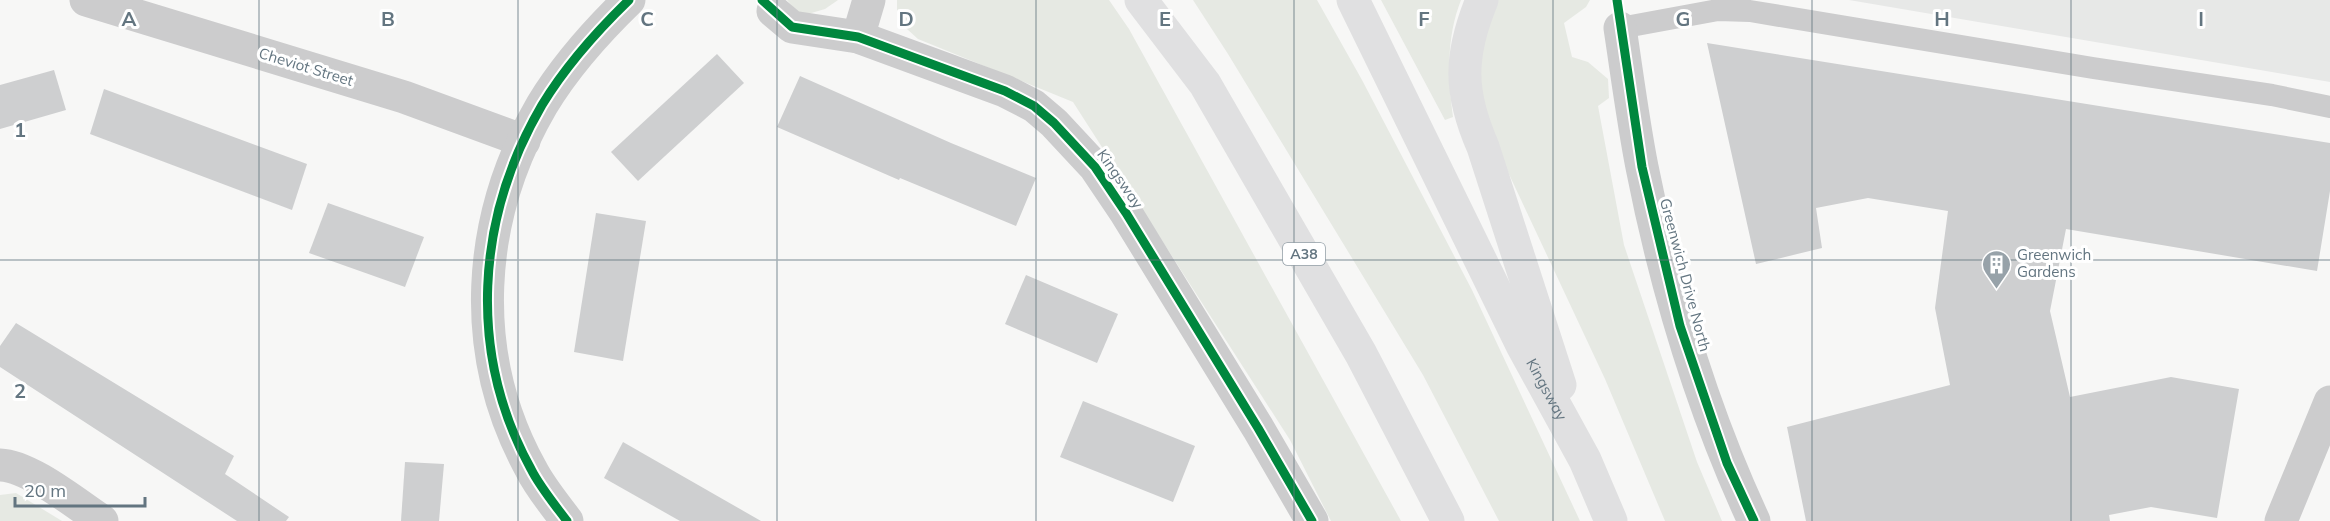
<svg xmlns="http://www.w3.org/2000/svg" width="2330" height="521" viewBox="0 0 2330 521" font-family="Mulish,sans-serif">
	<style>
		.built { fill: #e7e8e7 }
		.green { fill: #e6e9e3 }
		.building { fill: #cecfd0 }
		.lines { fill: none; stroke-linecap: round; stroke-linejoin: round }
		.service { stroke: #cccccd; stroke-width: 22 }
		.minor { stroke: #cccccd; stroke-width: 33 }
		.tertiary { stroke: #cccccd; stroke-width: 33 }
		.trunk { stroke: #e0e0e1; stroke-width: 33 }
		.cycleway-casing { stroke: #fff; stroke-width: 13 }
		.cycleway { stroke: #00873e; stroke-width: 9 }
		.grid { fill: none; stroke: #637580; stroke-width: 1.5; stroke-opacity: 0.55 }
		.labels { text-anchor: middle; stroke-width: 6; stroke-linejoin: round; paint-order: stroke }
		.shield { fill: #fff; stroke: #929ea6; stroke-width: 1.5 }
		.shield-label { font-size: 14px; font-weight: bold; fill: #637580 }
		.street-label { font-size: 15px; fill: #637580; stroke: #fff }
		.poi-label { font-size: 15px; fill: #637580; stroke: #fff; text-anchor: start }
		.grid-label { font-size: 20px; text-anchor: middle; font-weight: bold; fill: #637580; stroke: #fff; stroke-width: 6; stroke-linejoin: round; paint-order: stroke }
	</style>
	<rect width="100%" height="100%" fill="#f7f7f6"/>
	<polygon class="built" points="1849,0 2330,0 2330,82"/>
	<g class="green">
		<polygon points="787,0 838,0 825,9 801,16"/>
		<polygon points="897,0 1109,0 1129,29 1401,521 1331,521 1290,440 1073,102 918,39 897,20"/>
		<polygon points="1193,0 1317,0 1362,80 1472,290 1580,521 1499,521 1423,375 1228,54"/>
		<path d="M1381 0H1461C1446 38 1448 77 1453 117L1445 120Z"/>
		<polygon points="1498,0 1590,0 1586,7 1564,23 1572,57 1588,62 1608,79 1609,98 1598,106 1624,245 1697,462 1722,521 1665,521 1605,379 1500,155 1479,100 1479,55"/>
		<polygon points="16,493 62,521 0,521 0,495"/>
	</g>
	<g class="building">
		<polygon points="1707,43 2330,143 2330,191 2317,271 2066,229 2050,311 2070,397 2171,377 2239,389 2217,518 2151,507 2109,515 2110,521 1806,521 1787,427 1950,385 1935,308 1948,211 1868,198 1816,208 1822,248 1756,264"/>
		<polygon points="717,54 744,83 638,181 611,152"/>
		<polygon points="54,70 66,110 0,129 0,85"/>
		<polygon points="800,76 951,143 1036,178 1016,226 900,178 899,180 777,127"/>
		<polygon points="104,89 307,164 292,210 90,134"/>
		<polygon points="328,203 424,237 405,287 309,253"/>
		<polygon points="596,213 646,221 623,361 574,352"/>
		<polygon points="1026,275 1118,314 1097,363 1005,324"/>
		<polygon points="16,323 234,456 225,474 289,517 286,521 237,521 0,367 0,346"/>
		<polygon points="1083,401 1195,446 1173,502 1060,457"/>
		<polygon points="623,442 761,521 680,521 604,478"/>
		<polygon points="405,462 444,464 439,521 401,521"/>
	</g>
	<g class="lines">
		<polyline class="service" points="1620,28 1718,10 1750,11 2093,68 2272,95 2330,107"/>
		<g class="minor">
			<polyline points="773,11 792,27 858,37 1005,91 1034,106 1054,123 1095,167 1126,213 1258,428 1312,521"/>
			<path d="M1620 28C1627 74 1633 121 1642 167 1666 289 1702 409 1754 521"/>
			<polyline points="858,37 869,0"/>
			<path d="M0 465C30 466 76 504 102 521"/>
			<polyline points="2281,521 2330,402"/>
		</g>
		<g class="tertiary">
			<polyline points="86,0 404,97 524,141"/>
			<path d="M567 521C555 505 540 487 531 469 467 353 476 218 542 105 565 67 597 31 629 0"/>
		</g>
		<g class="trunk">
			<polyline points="1141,0 1205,84 1361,354 1448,521"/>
			<path id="s1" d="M1353 0 1522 345 1585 460 1611 521"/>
			<path d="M1482 0C1459 56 1459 92 1483 147L1560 385"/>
		</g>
		<defs>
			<g id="cycleway">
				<polyline points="762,0 792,27 858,37 1005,91 1034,106 1054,123 1095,167 1126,213 1258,428 1312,521"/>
				<polyline points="1617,0 1642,167 1680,326 1727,463 1754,521"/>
				<path d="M567 521C555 505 540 487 531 469 467 353 476 218 542 105 565 67 597 31 629 0"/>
			</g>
		</defs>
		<use href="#cycleway" class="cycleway-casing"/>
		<use href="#cycleway" class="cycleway"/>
	</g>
	<path class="grid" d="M259 0V521M518 0V521M777 0V521M1036 0V521M1294 0V521M1553 0V521M1812 0V521M2071 0V521M0 260H2330"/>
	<defs>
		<symbol id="building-pin" viewBox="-11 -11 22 30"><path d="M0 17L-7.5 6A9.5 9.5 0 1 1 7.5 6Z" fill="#97a2a9" stroke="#fff"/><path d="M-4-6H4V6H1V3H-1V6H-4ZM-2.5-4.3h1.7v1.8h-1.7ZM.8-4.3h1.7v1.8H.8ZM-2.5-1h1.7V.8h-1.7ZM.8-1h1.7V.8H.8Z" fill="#fff"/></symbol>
	</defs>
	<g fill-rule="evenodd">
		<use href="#building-pin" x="1980" y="248" width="33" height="45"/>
	</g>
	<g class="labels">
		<rect class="shield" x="1283" y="243" width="42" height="22" rx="4.5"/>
		<g class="shield-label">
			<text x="1304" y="259">A38</text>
		</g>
		<g class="street-label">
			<text transform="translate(306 67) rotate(17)" y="5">Cheviot Street</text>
			<text transform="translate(1120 179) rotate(55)" y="5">Kingsway</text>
			<text transform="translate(1685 275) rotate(75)" y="5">Greenwich Drive North</text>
			<text dy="5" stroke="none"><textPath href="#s1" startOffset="435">Kingsway</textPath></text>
		</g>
		<g class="poi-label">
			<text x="2017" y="260">Greenwich<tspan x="2017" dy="17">Gardens</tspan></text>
		</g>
	</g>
	<g class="grid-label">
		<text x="129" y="26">A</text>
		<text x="388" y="26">B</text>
		<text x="647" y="26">C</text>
		<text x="906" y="26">D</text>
		<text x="1165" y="26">E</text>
		<text x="1424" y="26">F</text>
		<text x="1683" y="26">G</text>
		<text x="1942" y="26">H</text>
		<text x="2201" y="26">I</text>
		<text x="20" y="137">1</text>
		<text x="20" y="398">2</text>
	</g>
	<path d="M15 497v9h130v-9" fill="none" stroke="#637580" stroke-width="3"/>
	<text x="24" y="497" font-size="18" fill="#637580" stroke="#ffffff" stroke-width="4.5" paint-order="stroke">20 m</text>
</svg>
